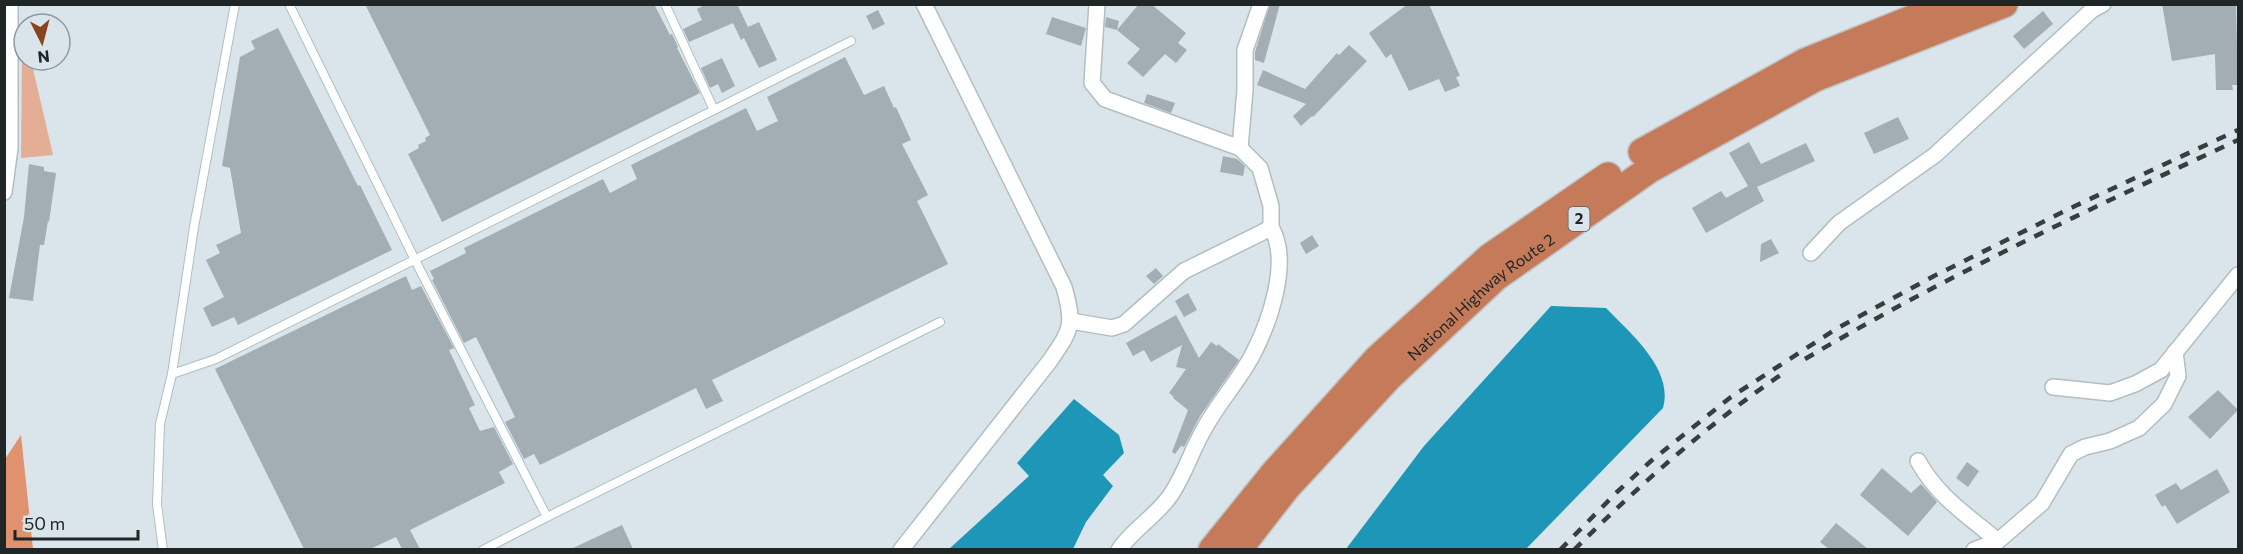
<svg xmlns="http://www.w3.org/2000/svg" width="2243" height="554" viewBox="0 0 2243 554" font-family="Commissioner,sans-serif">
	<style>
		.green { fill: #e4ad95 }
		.forest { fill: #e0916d }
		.water { fill: #1e96b7 }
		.building { fill: #a2aeb3 }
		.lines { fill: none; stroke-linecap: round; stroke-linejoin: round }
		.lane-casing { stroke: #b2bec2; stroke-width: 10 }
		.street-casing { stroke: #b2bec2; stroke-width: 18 }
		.highway-casing { stroke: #c1c2c2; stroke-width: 30 }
		.lane { stroke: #fff; stroke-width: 8 }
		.street { stroke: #fff; stroke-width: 15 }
		.highway { stroke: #c57b5a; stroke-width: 27 }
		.rail { stroke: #383e3f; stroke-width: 4.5; stroke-dasharray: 10 10; stroke-linecap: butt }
		.labels { text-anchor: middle; stroke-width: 4.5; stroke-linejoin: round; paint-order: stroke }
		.shield { fill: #d9e5ea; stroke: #585f61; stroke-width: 1.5 }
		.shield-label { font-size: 15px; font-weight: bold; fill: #202526 }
		.street-label { font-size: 16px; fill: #202526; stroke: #d9e5ea }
	</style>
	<rect width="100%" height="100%" fill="#d9e5ea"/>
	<polygon class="green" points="24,47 24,60 31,60 53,155 21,158 22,48"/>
	<polygon class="forest" points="21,435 33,549 5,549 5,459"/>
	<g class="water">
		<path d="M1551 306 1606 308C1630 333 1674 369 1663 408L1526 549H1346L1424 446Z"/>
		<polygon points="1074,399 1119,435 1124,453 1103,475 1113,486 1086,522 1073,549 949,549 1029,476 1017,463"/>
	</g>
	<g class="building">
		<polygon points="365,4 654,4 670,35 672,34 678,47 677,48 700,93 442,222 408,154 419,148 418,145 426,141 425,138 430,135"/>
		<polygon points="706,4 737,4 748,27 759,22 777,60 759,68 744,38 741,40 733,23 689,42 683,29 702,20 697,9"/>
		<polygon points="1139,4 1151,4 1186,33 1178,43 1187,50 1176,63 1165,54 1143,77 1127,63 1140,49 1117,30"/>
		<polygon points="1270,4 1280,4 1264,63 1255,60 1255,52"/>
		<polygon points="1408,4 1429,4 1460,76 1456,77 1460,86 1445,92 1439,79 1409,91 1391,54 1386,58 1369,33"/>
		<polygon points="2162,4 2236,4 2238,85 2232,85 2233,90 2216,90 2215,54 2172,61"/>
		<polygon points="878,10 885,24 873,30 866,16"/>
		<polygon points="2043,11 2053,24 2024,49 2013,36"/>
		<polygon points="1052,17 1086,28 1081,46 1046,34"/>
		<polygon points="1106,17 1119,21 1117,30 1105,27"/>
		<polygon points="278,28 358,186 360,185 392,250 238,325 234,317 212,327 203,308 224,297 206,260 220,253 216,245 241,233 230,168 222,166 240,57 255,49 251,41"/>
		<polygon points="1349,45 1367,61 1313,117 1312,116 1301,126 1293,116 1306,104 1257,85 1263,70 1305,89 1337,53 1339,55"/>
		<polygon points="845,57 864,95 884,86 894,108 896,107 911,140 902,144 928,195 917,201 948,264 712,380 723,401 706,409 696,388 540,465 534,454 524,459 505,422 515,417 476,337 464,343 432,280 434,279 430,271 466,253 464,248 603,179 610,193 637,179 631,165 746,108 757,131 778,121 767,97"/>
		<polygon points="722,58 735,86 722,93 718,84 710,88 701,68"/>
		<polygon points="1147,94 1175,103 1171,113 1144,103"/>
		<polygon points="1898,117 1909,139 1874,154 1864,133"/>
		<polygon points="1749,142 1761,164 1806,143 1815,161 1757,187 1764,201 1706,233 1692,208 1721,191 1726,198 1748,186 1729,153"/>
		<polygon points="1223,156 1237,159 1245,166 1243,176 1220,172"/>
		<polygon points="29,164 44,167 44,171 56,173 49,222 48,221 44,245 40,245 33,301 9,298 24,217"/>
		<polygon points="1312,235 1319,246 1306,254 1300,243"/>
		<polygon points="1771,239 1779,253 1760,262 1761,244"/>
		<polygon points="1156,268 1163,276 1154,284 1146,276"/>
		<polygon points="406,276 412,290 421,286 454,348 449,350 475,405 469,408 480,431 494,427 513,464 499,472 505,483 410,530 420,549 402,549 396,537 370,549 304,549 215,369"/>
		<polygon points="1188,293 1197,310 1184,317 1175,301"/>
		<polygon points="1176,315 1199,358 1211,342 1217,346 1218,344 1239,360 1200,416 1184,447 1181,446 1175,454 1172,452 1188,410 1173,398 1174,397 1169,393 1186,369 1176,367 1182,345 1151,362 1144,350 1133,356 1126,343"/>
		<polygon points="2218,390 2238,410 2210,439 2188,417"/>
		<polygon points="1967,462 1979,471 1968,487 1956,478"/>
		<polygon points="1882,468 1911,493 1921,484 1937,502 1908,536 1860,495"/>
		<polygon points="2217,469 2230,492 2177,524 2165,505 2162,507 2155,495 2176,483 2181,490"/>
		<polygon points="1836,523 1868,549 1829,549 1820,542"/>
		<polygon points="622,525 633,549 571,549"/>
	</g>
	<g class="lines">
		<defs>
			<g id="lane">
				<polyline points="289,4 415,260 547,517 483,550"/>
				<polyline points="714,110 851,41"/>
				<polyline points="172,374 216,359 714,110 665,4"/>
				<polyline points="547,517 940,322"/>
				<polyline points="163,550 157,504 160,424 172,374 194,227 235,4"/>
			</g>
			<g id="street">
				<polyline points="1240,148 1245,90 1245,50 1261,4"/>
				<polyline points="4,192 10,148 10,4"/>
				<polyline points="1811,253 1839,223 1935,155 2092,10 2103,4"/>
				<polyline points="1071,321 1112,328 1124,324 1184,271 1263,232 1271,227 1271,206 1260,168 1240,148 1105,99 1092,83 1097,4"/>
				<polyline points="2053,387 2110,393 2135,384 2161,370 2238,275"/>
				<path d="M1918 461C1938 497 1967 515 1998 541"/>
				<path d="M901 550 1049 362C1071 330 1075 326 1064 287L924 4"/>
				<path d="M1119 550C1130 532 1156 516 1170 496 1184 476 1191 452 1203 431 1217 404 1239 381 1253 354 1270 321 1291 261 1271 227"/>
				<polyline points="1974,550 1998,541 2042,503 2071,454 2085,447 2110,441 2139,428 2164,404 2178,376 2175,352"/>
			</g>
			<g id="highway">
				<polyline points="1642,152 1805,62 1949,4"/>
				<polyline points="1212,550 1275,472 1377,359 1490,257 1608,176"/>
				<path id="s1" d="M1238 550 1287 487 1388 378 1496 277 1650 169 1815 78 2004 4"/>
			</g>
		</defs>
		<use href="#lane" class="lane-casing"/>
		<use href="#street" class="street-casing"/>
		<use href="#highway" class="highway-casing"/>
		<use href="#lane" class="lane"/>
		<use href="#street" class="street"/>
		<use href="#highway" class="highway"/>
		<g class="rail">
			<path d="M1805 359C1944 277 2092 208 2238 140"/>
			<polyline points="1560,550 1617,492 1651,461 1731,397 1836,329 1934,276 2075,206 2238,130"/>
			<path d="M1574 550C1639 485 1706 426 1782 374"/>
		</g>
	</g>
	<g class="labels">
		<rect class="shield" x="1568.5" y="207" width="21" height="24" rx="4.5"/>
		<g class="shield-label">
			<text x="1579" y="224">2</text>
		</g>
		<g class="street-label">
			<text dy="6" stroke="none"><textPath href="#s1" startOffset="352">National Highway Route 2</textPath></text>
		</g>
	</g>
	<rect width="2243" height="554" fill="none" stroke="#202526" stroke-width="12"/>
	<g transform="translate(42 42) rotate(174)"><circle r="28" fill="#d9e5ea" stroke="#8f989c" stroke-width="1.5"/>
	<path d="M0-4.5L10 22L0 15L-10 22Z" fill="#8b4421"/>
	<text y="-9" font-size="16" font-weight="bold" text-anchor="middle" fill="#202526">N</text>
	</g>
	<path d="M15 530v9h123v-9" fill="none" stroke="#202526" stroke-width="3"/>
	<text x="24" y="530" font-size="18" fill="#202526" stroke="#d9e5ea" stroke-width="4.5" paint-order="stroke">50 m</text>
</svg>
